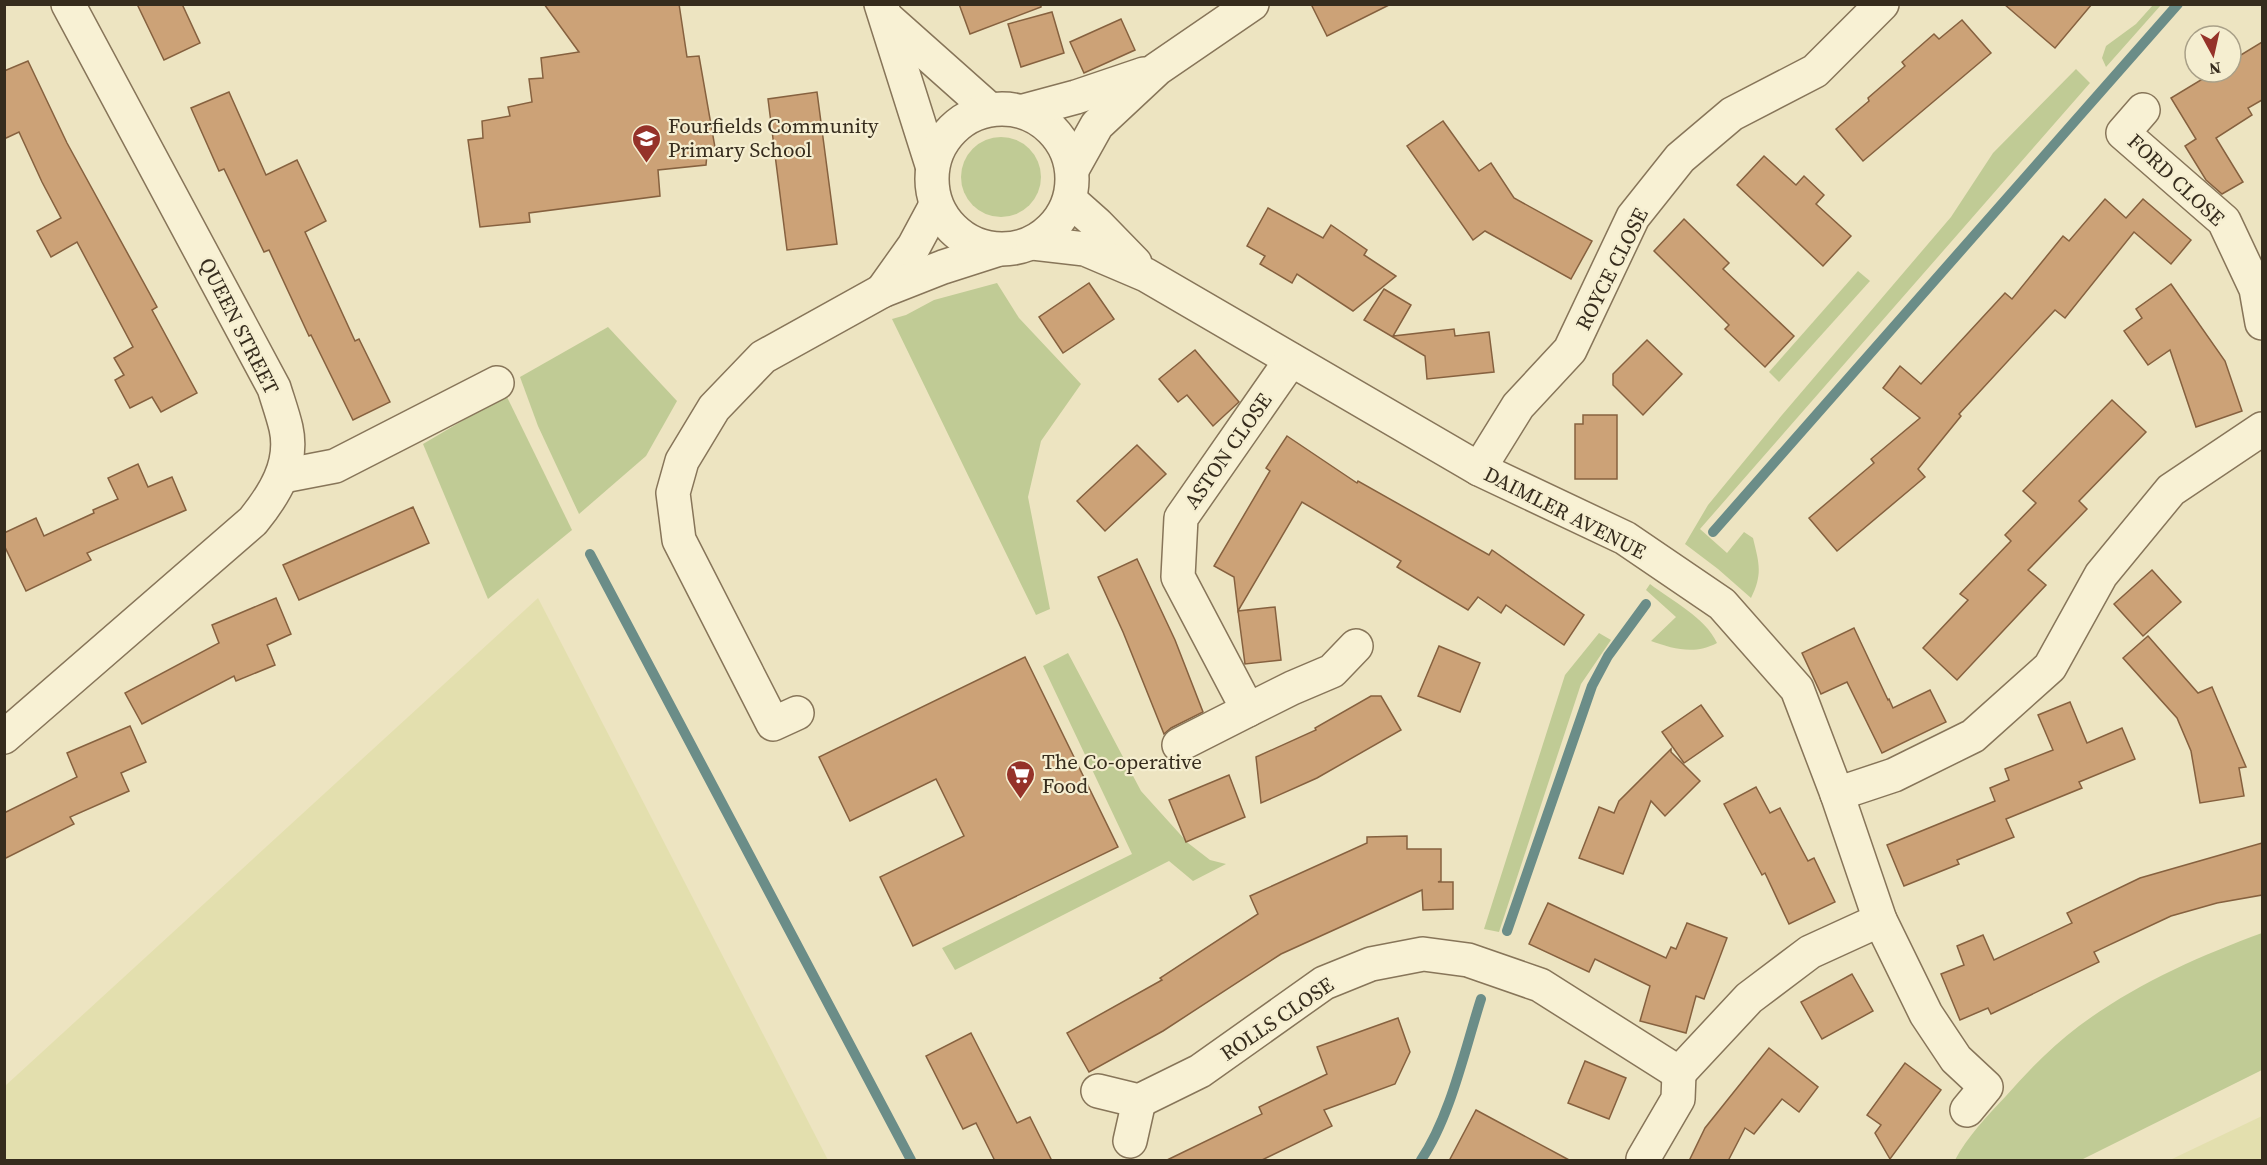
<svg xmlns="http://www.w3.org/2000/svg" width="2267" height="1165" viewBox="0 0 2267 1165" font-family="'Source Serif 4',serif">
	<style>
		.farmland { fill: #e3dfae }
		.green { fill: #c0cb95 }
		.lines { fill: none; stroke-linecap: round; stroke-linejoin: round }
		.stream { stroke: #6b8d88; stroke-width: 10 }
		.building { fill: #cca277; stroke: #86613f; stroke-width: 1.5 }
		.minor-casing { stroke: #877559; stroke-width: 36 }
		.minor { stroke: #f8f1d4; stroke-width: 33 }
		.labels { text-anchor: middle; stroke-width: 4.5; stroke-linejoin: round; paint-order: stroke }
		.poi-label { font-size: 21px; fill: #362c1d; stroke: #f5eed0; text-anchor: start }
		.street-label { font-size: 21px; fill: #362c1d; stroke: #f5eed0 }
	</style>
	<rect width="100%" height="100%" fill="#ede4c1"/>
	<g class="farmland">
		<polygon points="538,598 828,1160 5,1160 5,1086"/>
		<polygon points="2262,1116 2262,1160 2170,1160"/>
	</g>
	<g class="green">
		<polygon points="2153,5 2161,5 2106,67 2102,58 2106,46 2136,24"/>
		<path d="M2076 69 2090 83 1700 529 1727 553 1744 532 1753 538C1759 563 1763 574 1751 598L1718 569 1685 544 1708 505 1782 415 1951 217 1993 153Z"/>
		<circle cx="1001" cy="177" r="40"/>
		<polygon points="1858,271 1870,281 1779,382 1769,372"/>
		<polygon points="997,283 1019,318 1081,384 1041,441 1028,497 1050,609 1036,615 892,319 906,315 934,300"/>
		<polygon points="608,327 677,401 646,456 579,514 538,426 520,377"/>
		<polygon points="506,395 572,530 488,599 423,444"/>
		<path d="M1650 584C1672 601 1705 617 1717 643 1695 655 1673 649 1651 641L1676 617 1646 590Z"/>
		<polygon points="1599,633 1611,640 1581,684 1499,932 1484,929 1565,675"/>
		<polygon points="1068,653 1141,791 1188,843 1210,860 1226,864 1193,881 1169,861 955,970 942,948 1132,854 1043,666"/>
		<path d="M2262 933V1070L2081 1160H1955C1967 1137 1988 1115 2006 1096 2028 1071 2052 1046 2079 1026 2134 985 2199 956 2262 933Z"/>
	</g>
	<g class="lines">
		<g class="stream">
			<polyline points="1713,532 2178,4"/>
			<polyline points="590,554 911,1160"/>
			<polyline points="1507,931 1592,686 1608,656 1646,604"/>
			<path d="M1421 1160C1450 1118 1465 1049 1481 999"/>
		</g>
	</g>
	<g class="building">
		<polygon points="137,4 182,4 200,43 164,60"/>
		<polygon points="544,4 679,4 687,57 699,56 716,153 707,154 706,165 658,170 660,196 529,213 530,222 480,227 468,140 483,138 482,121 510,116 508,107 532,102 529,79 543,78 541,58 579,52"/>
		<polygon points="959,4 1041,4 1041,7 970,34"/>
		<polygon points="1311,4 1391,4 1327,36"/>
		<polygon points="2004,4 2092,4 2055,48"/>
		<polygon points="1052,12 1064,53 1021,67 1008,24"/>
		<polygon points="1121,19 1135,50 1084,73 1070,42"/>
		<polygon points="1962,20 1991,53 1863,161 1836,129 1869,101 1868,98 1905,66 1902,62 1934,34 1939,39"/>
		<polygon points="2262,42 2262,100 2248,108 2252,115 2216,138 2243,182 2222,194 2206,180 2185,146 2196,139 2171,98 2214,72 2231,72 2231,61"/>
		<polygon points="28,61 67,143 157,307 152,310 197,393 161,412 152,397 130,408 115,380 124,375 114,358 133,347 77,242 51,257 37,231 61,218 42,182 19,132 4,139 4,71"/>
		<polygon points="229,92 266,175 297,160 326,221 305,232 355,341 359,339 390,402 353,420 311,335 309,336 269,250 264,252 224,169 219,171 191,108"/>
		<polygon points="817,92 837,244 787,250 768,99"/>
		<polygon points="1443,121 1479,171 1491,163 1514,198 1592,241 1571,279 1485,231 1473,240 1407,146"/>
		<polygon points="1764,156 1796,185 1804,176 1824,195 1816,204 1851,236 1823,266 1737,185"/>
		<polygon points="2105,199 2126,218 2143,199 2191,240 2171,264 2134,232 2065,318 2055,310 1959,414 1961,416 1918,469 1925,477 1837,551 1809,518 1874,463 1871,459 1920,418 1883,388 1900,366 1921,384 2005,293 2012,299 2063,236 2069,241"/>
		<polygon points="1268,208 1323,238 1331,225 1367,250 1364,255 1396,276 1353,311 1297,274 1292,283 1260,264 1265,256 1247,246"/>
		<polygon points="1684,219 1729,263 1723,269 1794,336 1765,367 1725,329 1729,325 1654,251"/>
		<polygon points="1089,283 1114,319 1063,353 1039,317"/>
		<polygon points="2171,284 2225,361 2242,411 2196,427 2170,350 2148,365 2124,331 2142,318 2136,309"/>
		<polygon points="1384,289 1411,305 1393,336 1454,329 1455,336 1489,332 1494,372 1427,379 1425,356 1364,320"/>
		<polygon points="1647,340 1682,374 1643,415 1613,385 1613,374"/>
		<polygon points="1195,350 1239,402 1213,426 1187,395 1178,402 1159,379"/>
		<polygon points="2112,400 2146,432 2079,501 2087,509 2028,570 2046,585 1957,680 1923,648 1968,600 1960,594 2011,541 2005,535 2036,503 2023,491"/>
		<polygon points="1583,415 1617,415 1617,479 1575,479 1575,424 1583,424"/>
		<polygon points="1287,436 1357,483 1358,481 1489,555 1492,550 1584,615 1564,645 1506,605 1501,613 1478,597 1468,610 1397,567 1401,561 1302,502 1238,611 1234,577 1214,566 1270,471 1266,468"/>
		<polygon points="1137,445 1166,474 1105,531 1077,501"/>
		<polygon points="138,464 148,487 172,477 186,510 87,553 91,560 26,591 4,545 4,533 36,518 44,536 94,513 93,510 118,499 108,478"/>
		<polygon points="413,507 429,543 299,600 283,565"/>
		<polygon points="1137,559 1175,640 1203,712 1171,728 1164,734 1123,632 1098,577"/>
		<polygon points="2152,570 2181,602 2143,636 2114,604"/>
		<polygon points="276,598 291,634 267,645 275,665 236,681 234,676 142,724 125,693 219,643 212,625"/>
		<polygon points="1275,607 1281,660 1245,664 1238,611"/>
		<polygon points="1854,628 1888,700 1889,699 1893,708 1930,690 1946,722 1882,753 1847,682 1821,694 1802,653"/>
		<polygon points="2148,636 2198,693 2212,687 2246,767 2239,768 2244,796 2200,803 2191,751 2177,718 2123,658"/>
		<polygon points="1439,646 1480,663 1460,712 1418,696"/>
		<polygon points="1025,657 1118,847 913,946 880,877 964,836 936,779 850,821 819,757"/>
		<polygon points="1371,696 1381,696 1401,730 1317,778 1261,803 1256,757 1316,730 1315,728"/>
		<polygon points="2070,702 2087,743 2122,728 2135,759 2079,782 2082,788 2006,819 2014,837 1957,860 1959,864 1904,886 1887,845 1995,801 1990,788 2009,780 2005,769 2053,750 2038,715"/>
		<polygon points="1701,705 1723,736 1684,763 1662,732"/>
		<polygon points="130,726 146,762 121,773 129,791 70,817 74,824 4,859 4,813 77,777 67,753"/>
		<polygon points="1671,749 1671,752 1700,781 1665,816 1651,801 1623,874 1579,858 1599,807 1614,813 1619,801"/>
		<polygon points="1229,775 1245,817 1186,842 1169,800"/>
		<polygon points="1756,787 1770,813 1780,808 1808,861 1814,858 1835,902 1789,924 1765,873 1762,875 1724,804"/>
		<polygon points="1407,836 1407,849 1441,849 1441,881 1438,882 1453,882 1453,909 1423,910 1422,890 1281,954 1163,1031 1089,1072 1067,1033 1162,980 1160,978 1258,914 1250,896 1367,843 1367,837"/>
		<polygon points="2262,843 2262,895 2217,903 2171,916 2094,952 2099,962 1991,1014 1988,1008 1960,1020 1941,974 1964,965 1957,946 1983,935 1994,960 2072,923 2067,913 2140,878"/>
		<polygon points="1548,903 1666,958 1671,947 1676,949 1687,923 1727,938 1704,999 1696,996 1686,1033 1640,1021 1650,986 1595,959 1589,972 1529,944"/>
		<polygon points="1852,974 1873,1011 1822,1039 1801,1002"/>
		<polygon points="1398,1018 1410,1052 1395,1084 1324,1110 1332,1126 1260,1161 1165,1161 1262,1114 1259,1107 1327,1074 1317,1047"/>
		<polygon points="971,1033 1017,1123 1030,1117 1052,1161 995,1161 976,1123 963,1129 926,1056"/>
		<polygon points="1769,1048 1818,1087 1799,1112 1782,1099 1754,1134 1745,1128 1728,1161 1689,1161 1705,1128"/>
		<polygon points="1585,1061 1626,1078 1609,1119 1568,1103"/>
		<polygon points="1905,1063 1941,1090 1890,1159 1875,1133 1881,1125 1867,1115"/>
		<polygon points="1476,1110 1571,1161 1449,1161"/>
	</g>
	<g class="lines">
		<defs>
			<g id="minor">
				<polyline points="881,4 932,165"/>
				<polyline points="889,20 989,109"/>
				<circle cx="1002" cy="179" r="70"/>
				<polyline points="2143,110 2123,133 2224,221 2256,289 2262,323"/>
				<polyline points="1024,111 1076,97 1144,74"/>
				<polyline points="1073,168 1097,125 1157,69 1252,4"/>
				<polyline points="1070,200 1097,224 1135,263"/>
				<polyline points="1033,243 1085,249 1146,275 1479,469 1625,538 1722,604 1797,689 1837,794 1880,920 1926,1014 1956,1059 1986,1087 1967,1110"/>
				<polyline points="882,291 914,246 936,205"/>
				<polyline points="1479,469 1518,406 1570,350 1633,217 1680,158 1732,114 1815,71 1882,4"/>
				<polyline points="283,476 335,466 497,383"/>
				<polyline points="1248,710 1292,688 1332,671 1356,646"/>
				<polyline points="797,713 773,724 679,540 673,493 682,461 714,408 763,357 882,291 943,267 996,250"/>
				<path d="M4 737 253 521C274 495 294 464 286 428 283 415 278 401 274 388L68 4"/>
				<polyline points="1179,745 1248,710 1178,577 1181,518 1291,360"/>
				<polyline points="1837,794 1894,775 1973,736 2050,667 2101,575 2171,490 2262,429"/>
				<polyline points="1098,1091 1139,1101 1200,1071 1324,983 1371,964 1423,954 1468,960 1540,985 1679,1073 1749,998 1810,952 1880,920"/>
				<polyline points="1130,1141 1139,1101"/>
				<polyline points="1643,1159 1678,1099 1679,1073"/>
			</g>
		</defs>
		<use href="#minor" class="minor-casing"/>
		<use href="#minor" class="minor"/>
	</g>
	<defs>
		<symbol id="school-pin" viewBox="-11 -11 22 30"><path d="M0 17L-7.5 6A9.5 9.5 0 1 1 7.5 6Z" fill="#953229" stroke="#f5eed0"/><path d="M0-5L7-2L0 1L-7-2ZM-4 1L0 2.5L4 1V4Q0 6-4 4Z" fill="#fff"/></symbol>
		<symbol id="supermarket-pin" viewBox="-11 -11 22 30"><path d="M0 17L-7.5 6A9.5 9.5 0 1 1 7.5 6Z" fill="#953229" stroke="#f5eed0"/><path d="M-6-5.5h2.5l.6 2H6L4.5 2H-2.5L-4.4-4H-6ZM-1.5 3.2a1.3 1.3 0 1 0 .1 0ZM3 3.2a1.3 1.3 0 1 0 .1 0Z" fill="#fff"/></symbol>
	</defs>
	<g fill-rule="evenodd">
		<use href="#school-pin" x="630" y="122" width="33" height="45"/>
		<use href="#supermarket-pin" x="1004" y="758" width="33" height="45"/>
	</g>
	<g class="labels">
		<g class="poi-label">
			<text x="668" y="133">Fourfields Community<tspan x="668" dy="24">Primary School</tspan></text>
			<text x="1042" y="769">The Co-operative<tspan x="1042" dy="24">Food</tspan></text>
		</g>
		<g class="street-label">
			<text transform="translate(2176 180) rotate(43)" y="7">FORD CLOSE</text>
			<text transform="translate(1612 269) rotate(-63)" y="7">ROYCE CLOSE</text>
			<text transform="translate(239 326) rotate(63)" y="7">QUEEN STREET</text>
			<text transform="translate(1228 451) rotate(-55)" y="7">ASTON CLOSE</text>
			<text transform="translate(1565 513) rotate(27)" y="7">DAIMLER AVENUE</text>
			<text transform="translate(1277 1019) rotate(-34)" y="7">ROLLS CLOSE</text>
		</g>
	</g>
	<rect width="2267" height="1165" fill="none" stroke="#362c1d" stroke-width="12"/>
	<g transform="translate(2213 54) rotate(172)"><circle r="28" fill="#f5eed0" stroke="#a9a088" stroke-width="1.5"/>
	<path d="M0-4.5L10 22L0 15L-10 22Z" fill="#953229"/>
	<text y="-9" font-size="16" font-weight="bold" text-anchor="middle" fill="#362c1d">N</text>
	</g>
</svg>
